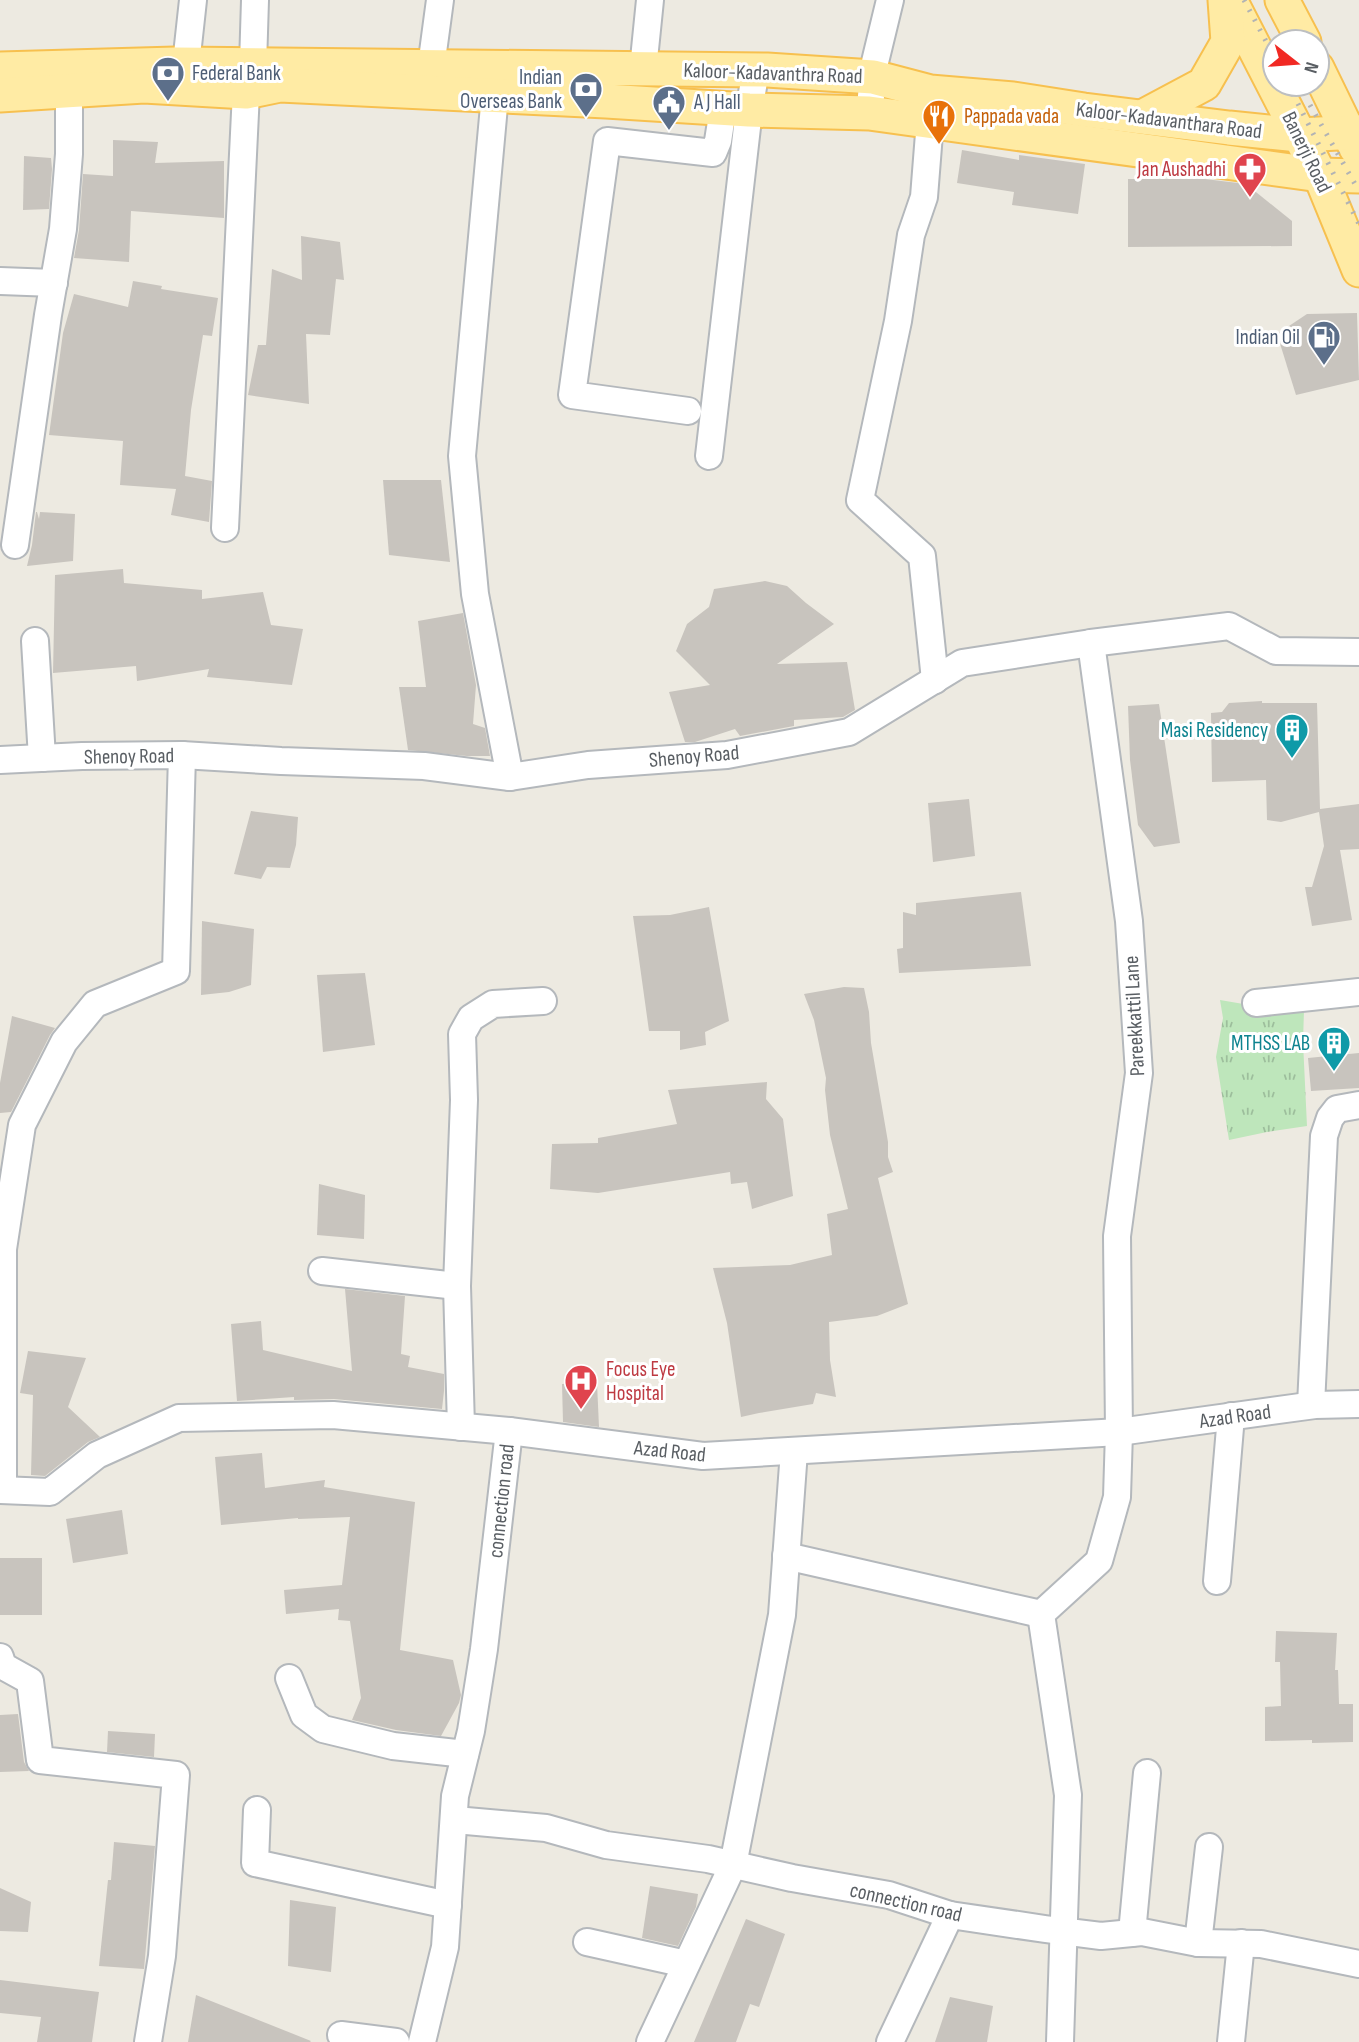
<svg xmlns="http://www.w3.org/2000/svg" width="1359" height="2042" viewBox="0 0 1359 2042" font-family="'Sofia Sans Condensed',sans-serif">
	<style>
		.park { fill: url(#park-tufts) }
		.building { fill: #c8c4be }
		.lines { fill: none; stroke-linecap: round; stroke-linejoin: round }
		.minor-casing { stroke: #b4b8bc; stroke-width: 30 }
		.major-casing { stroke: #f7c04f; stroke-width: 37 }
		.minor { stroke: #fff; stroke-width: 26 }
		.major { stroke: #ffeba4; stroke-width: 33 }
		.rail { stroke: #b2b3b4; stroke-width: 5; stroke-dasharray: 2 9; stroke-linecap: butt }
		.labels { text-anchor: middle; stroke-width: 6; stroke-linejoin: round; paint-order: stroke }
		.service-label { font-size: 21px; fill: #4e5e75; stroke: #fff; text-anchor: start }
		.street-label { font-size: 21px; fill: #595e63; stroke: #fff }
		.food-label { font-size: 21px; fill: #c56008; stroke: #fff; text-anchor: start }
		.health-label { font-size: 21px; fill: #be3a42; stroke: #fff; text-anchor: end }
		.culture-label { font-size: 21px; fill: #0d838f; stroke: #fff; text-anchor: end }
	</style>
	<defs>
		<pattern id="park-tufts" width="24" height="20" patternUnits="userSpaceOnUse" patternTransform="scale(1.75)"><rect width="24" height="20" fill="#bee6bb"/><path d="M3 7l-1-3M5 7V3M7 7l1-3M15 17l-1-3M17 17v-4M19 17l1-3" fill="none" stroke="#9dbe9c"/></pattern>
	</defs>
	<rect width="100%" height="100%" fill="#edeae1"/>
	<polygon class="park" points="1220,1000 1261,1007 1304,1010 1303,1042 1307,1126 1267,1132 1229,1140 1216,1057 1223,1018"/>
	<g class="building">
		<polygon points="113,140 158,142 155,163 224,161 224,218 131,211 129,262 74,258 79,230 83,174 113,176"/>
		<polygon points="962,150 1019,160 1019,155 1085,164 1078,214 1012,205 1014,192 957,183"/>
		<polygon points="24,156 51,158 52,169 49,209 23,210"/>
		<polygon points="1128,179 1205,179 1246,184 1292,221 1292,246 1128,247"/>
		<polygon points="301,236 340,242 344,280 336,279 330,335 306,334 309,404 248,395 258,345 266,345 272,269 302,280"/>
		<polygon points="133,281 162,286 161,289 218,298 212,336 203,335 191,410 185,476 212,481 209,522 171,515 176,489 120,485 123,441 49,435 63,333 74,294 128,307"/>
		<polygon points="1357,313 1359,380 1296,395 1277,334 1307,314"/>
		<polygon points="383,480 441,480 450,562 389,555"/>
		<polygon points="36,512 37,512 39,519 40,512 75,514 73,561 27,566 32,545"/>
		<polygon points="123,569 124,583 202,590 202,599 263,592 271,625 303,629 292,685 207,677 209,669 137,681 136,666 53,673 55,575"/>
		<polygon points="765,581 787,586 806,603 834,624 777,664 847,662 855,710 843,717 794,720 794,726 740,736 735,729 695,742 685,742 669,692 710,685 676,651 687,624 709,607 714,589"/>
		<polygon points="463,613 476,685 473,724 485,728 490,756 467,756 408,750 399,687 426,687 418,621"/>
		<polygon points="1262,701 1262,703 1317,703 1320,809 1359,804 1359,849 1340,850 1352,920 1312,926 1305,887 1312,887 1324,846 1319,812 1281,822 1267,820 1266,780 1212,782 1211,713 1222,712 1229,703"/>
		<polygon points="1159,704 1180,843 1154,847 1138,825 1130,760 1128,706"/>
		<polygon points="969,799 975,856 933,862 928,803"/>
		<polygon points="251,811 298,817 296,845 290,868 267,867 261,879 234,874"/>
		<polygon points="1021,892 1031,966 899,973 897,949 903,948 903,912 916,915 916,903"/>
		<polygon points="709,907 729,1021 705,1032 706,1045 680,1050 680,1031 649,1031 633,916 670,915"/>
		<polygon points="202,921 254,929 251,985 229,992 201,995"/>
		<polygon points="365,973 375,1045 323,1052 317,975"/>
		<polygon points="844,987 864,988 869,1012 871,1043 888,1142 888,1157 893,1172 878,1178 908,1304 877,1316 829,1322 830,1360 836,1397 816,1393 813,1404 759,1413 741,1417 727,1323 713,1268 790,1265 832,1255 827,1214 848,1209 830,1135 825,1090 826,1078 814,1020 804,994"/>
		<polygon points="12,1016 55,1028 50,1035 11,1112 0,1113 0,1083"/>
		<polygon points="1359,1053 1359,1088 1311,1091 1308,1058"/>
		<polygon points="767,1082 766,1099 783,1119 793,1196 752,1209 747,1182 731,1184 730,1172 598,1193 550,1189 552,1144 598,1143 598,1138 677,1124 668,1090"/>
		<polygon points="319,1184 365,1195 364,1239 317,1235"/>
		<polygon points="345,1289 405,1296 401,1354 410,1356 408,1367 444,1374 444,1391 442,1409 334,1399 294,1400 294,1397 237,1401 231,1324 261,1321 263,1350 352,1371"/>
		<polygon points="28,1351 86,1358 68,1407 100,1437 88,1442 45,1476 31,1475 33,1395 20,1393"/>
		<polygon points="597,1383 599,1427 563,1422 562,1384"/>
		<polygon points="262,1453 265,1488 325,1480 324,1487 415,1502 400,1650 453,1660 461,1695 459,1703 441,1736 396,1730 352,1720 361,1698 350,1621 338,1620 339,1609 286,1614 284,1590 342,1585 350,1517 298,1519 298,1518 221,1525 215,1457"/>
		<polygon points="122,1510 128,1554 73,1563 66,1519"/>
		<rect x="0" y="1558" width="42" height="57"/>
		<polygon points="1276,1631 1337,1633 1335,1670 1338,1670 1339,1704 1353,1704 1353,1742 1312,1743 1312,1740 1265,1741 1265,1707 1281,1706 1280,1662 1275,1662"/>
		<polygon points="18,1714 24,1762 29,1771 0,1772 0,1715"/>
		<polygon points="108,1731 155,1734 154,1757 107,1752"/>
		<polygon points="114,1842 155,1846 144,1969 99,1966 108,1880 111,1880"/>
		<polygon points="650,1886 698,1894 696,1907 678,1946 642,1938"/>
		<polygon points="0,1888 31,1902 28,1932 0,1931"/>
		<polygon points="290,1900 336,1907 331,1972 288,1966"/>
		<polygon points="746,1919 785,1934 759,2007 750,2004 736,2042 694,2042"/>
		<polygon points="0,1980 99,1992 92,2042 37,2042 41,2017 0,2013"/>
		<polygon points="196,1995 311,2041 310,2042 188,2042"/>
		<polygon points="950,1997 993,2006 987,2042 935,2042"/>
	</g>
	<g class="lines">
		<defs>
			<g id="minor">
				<polyline points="186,64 193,0"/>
				<polyline points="253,65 255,0"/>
				<polyline points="431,67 440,0"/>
				<polyline points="643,69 650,0"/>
				<polyline points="495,95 462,456 475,594 510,777"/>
				<polyline points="869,113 875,62 890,0"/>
				<polyline points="930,121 924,197 911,235 898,321 860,500 922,556 935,680"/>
				<polyline points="0,281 54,283"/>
				<polyline points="688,411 572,395 607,141 713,153 718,141 723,109"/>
				<polyline points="709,456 749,110 756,70"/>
				<polyline points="225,528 246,92"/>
				<polyline points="15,545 48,315 63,229 69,154 69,91"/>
				<polyline points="35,641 42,758"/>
				<polyline points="0,760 82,756 182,755 281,761 424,766 510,777 588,765 727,755 849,732 962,663 1091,643 1229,626 1276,651 1359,652"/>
				<polyline points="1256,1003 1359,992"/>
				<polyline points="322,1271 457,1286"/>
				<polyline points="1311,1405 1324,1136 1330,1118 1337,1109 1359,1105"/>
				<polyline points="461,1427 457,1286 464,1100 462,1034 471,1018 493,1004 543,1001"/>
				<polyline points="0,1490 50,1492 97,1455 179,1418 333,1415 509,1431 703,1456 1119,1432 1315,1405 1359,1404"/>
				<polyline points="3,1490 3,1249 22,1125 64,1042 95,1004 176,971 182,755"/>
				<polyline points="786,1556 1041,1614"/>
				<polyline points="1217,1581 1231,1416"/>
				<polyline points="0,1657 3,1666 30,1681 40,1760 176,1775 162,1956 148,2042"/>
				<polyline points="289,1678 304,1715 323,1729 393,1746 465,1754"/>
				<polyline points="257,1810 255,1863 448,1905"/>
				<polyline points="455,1820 546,1828 606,1845 708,1859 792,1878 889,1895 950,1915 1045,1929 1101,1936 1142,1932 1198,1943 1261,1944 1359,1964"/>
				<polyline points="1132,1933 1147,1773"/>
				<polyline points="587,1942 686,1964"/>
				<polyline points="1198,1943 1209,1847"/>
				<polyline points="341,2035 396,2042"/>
				<polyline points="422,2042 445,1947 455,1796 471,1731 484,1649 509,1431"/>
				<polyline points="650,2042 733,1865 782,1615 794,1451"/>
				<polyline points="890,2042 950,1915"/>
				<polyline points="1060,2042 1068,1795 1041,1614 1099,1561 1117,1497 1119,1432 1117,1236 1139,1073 1129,921 1091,643"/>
				<polyline points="1231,2042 1241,1943"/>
			</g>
			<g id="major">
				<polyline points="1230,0 1320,175 1359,270"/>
				<polyline points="1282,0 1304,42"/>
				<polyline points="1317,68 1356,148"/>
				<polyline points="0,69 175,64 767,70 873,77 930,92 1013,99 1084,110 1229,128 1299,135 1359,132"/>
				<polyline points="0,95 144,86 246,92 280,85 606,101 749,110 869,113 1320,175 1359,176"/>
				<polyline points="1144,116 1204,84 1228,42 1225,0"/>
			</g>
		</defs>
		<use href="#minor" class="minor-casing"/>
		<use href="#major" class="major-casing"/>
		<use href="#minor" class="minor"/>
		<use href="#major" class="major"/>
		<g class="rail">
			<polyline points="1244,0 1275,58"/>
			<polyline points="1288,84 1359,224"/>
			<polyline points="1310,105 1359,191"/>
		</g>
	</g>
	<defs>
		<symbol id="bank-pin" viewBox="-11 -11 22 30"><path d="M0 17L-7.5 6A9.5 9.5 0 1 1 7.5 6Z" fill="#5c6f8a" stroke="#fff"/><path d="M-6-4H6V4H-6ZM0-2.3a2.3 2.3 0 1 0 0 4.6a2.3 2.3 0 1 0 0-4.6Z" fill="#fff"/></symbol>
		<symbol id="civic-pin" viewBox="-11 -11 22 30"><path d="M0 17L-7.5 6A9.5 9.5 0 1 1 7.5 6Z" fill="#5c6f8a" stroke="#fff"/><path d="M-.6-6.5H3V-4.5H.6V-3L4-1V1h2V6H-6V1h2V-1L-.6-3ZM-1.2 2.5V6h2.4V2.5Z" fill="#fff"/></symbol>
		<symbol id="restaurant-pin" viewBox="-11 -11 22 30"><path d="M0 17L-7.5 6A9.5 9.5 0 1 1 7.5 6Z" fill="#e8710a" stroke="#fff"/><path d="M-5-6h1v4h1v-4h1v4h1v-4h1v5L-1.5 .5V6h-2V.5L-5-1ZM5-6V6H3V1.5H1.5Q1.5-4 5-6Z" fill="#fff"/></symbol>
		<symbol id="pharmacy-pin" viewBox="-11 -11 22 30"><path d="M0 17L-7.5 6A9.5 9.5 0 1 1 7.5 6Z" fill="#e0444e" stroke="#fff"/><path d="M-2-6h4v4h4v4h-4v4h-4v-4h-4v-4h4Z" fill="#fff"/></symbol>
		<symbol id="fuel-pin" viewBox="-11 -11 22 30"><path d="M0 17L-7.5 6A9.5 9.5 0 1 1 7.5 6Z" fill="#5c6f8a" stroke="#fff"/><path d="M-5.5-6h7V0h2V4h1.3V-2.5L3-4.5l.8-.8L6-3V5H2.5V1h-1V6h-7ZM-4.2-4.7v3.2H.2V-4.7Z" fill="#fff"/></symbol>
		<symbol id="building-pin" viewBox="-11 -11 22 30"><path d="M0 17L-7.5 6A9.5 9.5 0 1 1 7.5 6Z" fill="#0f9aa8" stroke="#fff"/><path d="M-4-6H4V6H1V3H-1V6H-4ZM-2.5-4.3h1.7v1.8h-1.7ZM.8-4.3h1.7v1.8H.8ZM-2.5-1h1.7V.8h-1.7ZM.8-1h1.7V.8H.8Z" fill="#fff"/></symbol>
		<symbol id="hospital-pin" viewBox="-11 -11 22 30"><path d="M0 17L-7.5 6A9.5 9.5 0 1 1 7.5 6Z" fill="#e0444e" stroke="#fff"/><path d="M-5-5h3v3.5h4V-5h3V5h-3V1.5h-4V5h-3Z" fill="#fff"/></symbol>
	</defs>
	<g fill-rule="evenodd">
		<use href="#bank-pin" x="149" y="54" width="38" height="52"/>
		<use href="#bank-pin" x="567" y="70" width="38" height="52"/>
		<use href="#civic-pin" x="650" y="83" width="38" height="52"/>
		<use href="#restaurant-pin" x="920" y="97" width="38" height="52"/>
		<use href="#pharmacy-pin" x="1231" y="150" width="38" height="52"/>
		<use href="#fuel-pin" x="1305" y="318" width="38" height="52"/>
		<use href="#building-pin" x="1273" y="711" width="38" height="52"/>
		<use href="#building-pin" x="1315" y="1024" width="38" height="52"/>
		<use href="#hospital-pin" x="562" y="1362" width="38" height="52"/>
	</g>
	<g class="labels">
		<g class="service-label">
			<text x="192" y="80">Federal Bank</text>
			<text x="562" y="84" text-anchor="end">Indian<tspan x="562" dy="24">Overseas Bank</tspan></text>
			<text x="694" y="109">A J Hall</text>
			<text x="1300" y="344" text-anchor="end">Indian Oil</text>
		</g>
		<g class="street-label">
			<text transform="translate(773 73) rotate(2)" y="7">Kaloor-Kadavanthra Road</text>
			<text transform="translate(1169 120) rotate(7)" y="7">Kaloor-Kadavanthara Road</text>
			<text transform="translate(1307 152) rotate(64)" y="7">Banerji Road</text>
			<text transform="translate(129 756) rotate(-1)" y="7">Shenoy Road</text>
			<text transform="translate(694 756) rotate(-5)" y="7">Shenoy Road</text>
			<text transform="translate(1134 1016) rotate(-93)" y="7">Pareekkattil Lane</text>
			<text transform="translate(1235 1416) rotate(-8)" y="7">Azad Road</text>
			<text transform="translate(670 1451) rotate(6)" y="7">Azad Road</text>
			<text transform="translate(501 1501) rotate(-84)" y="7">connection road</text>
			<text transform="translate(906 1902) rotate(13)" y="7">connection road</text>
		</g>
		<g class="food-label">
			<text x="964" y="123">Pappada vada</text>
		</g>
		<g class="health-label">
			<text x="1226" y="176">Jan Aushadhi</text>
			<text x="606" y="1376" text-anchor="start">Focus Eye<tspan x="606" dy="24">Hospital</tspan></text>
		</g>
		<g class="culture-label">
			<text x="1268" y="737">Masi Residency</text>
			<text x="1310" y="1050">MTHSS LAB</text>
		</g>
	</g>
	<g transform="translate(1296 63) rotate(107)"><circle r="33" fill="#ffffff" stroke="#bdbfc1" stroke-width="2"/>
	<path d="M0-5L12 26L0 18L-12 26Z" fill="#f12923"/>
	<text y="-10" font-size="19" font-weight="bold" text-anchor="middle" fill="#595e63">N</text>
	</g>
</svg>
